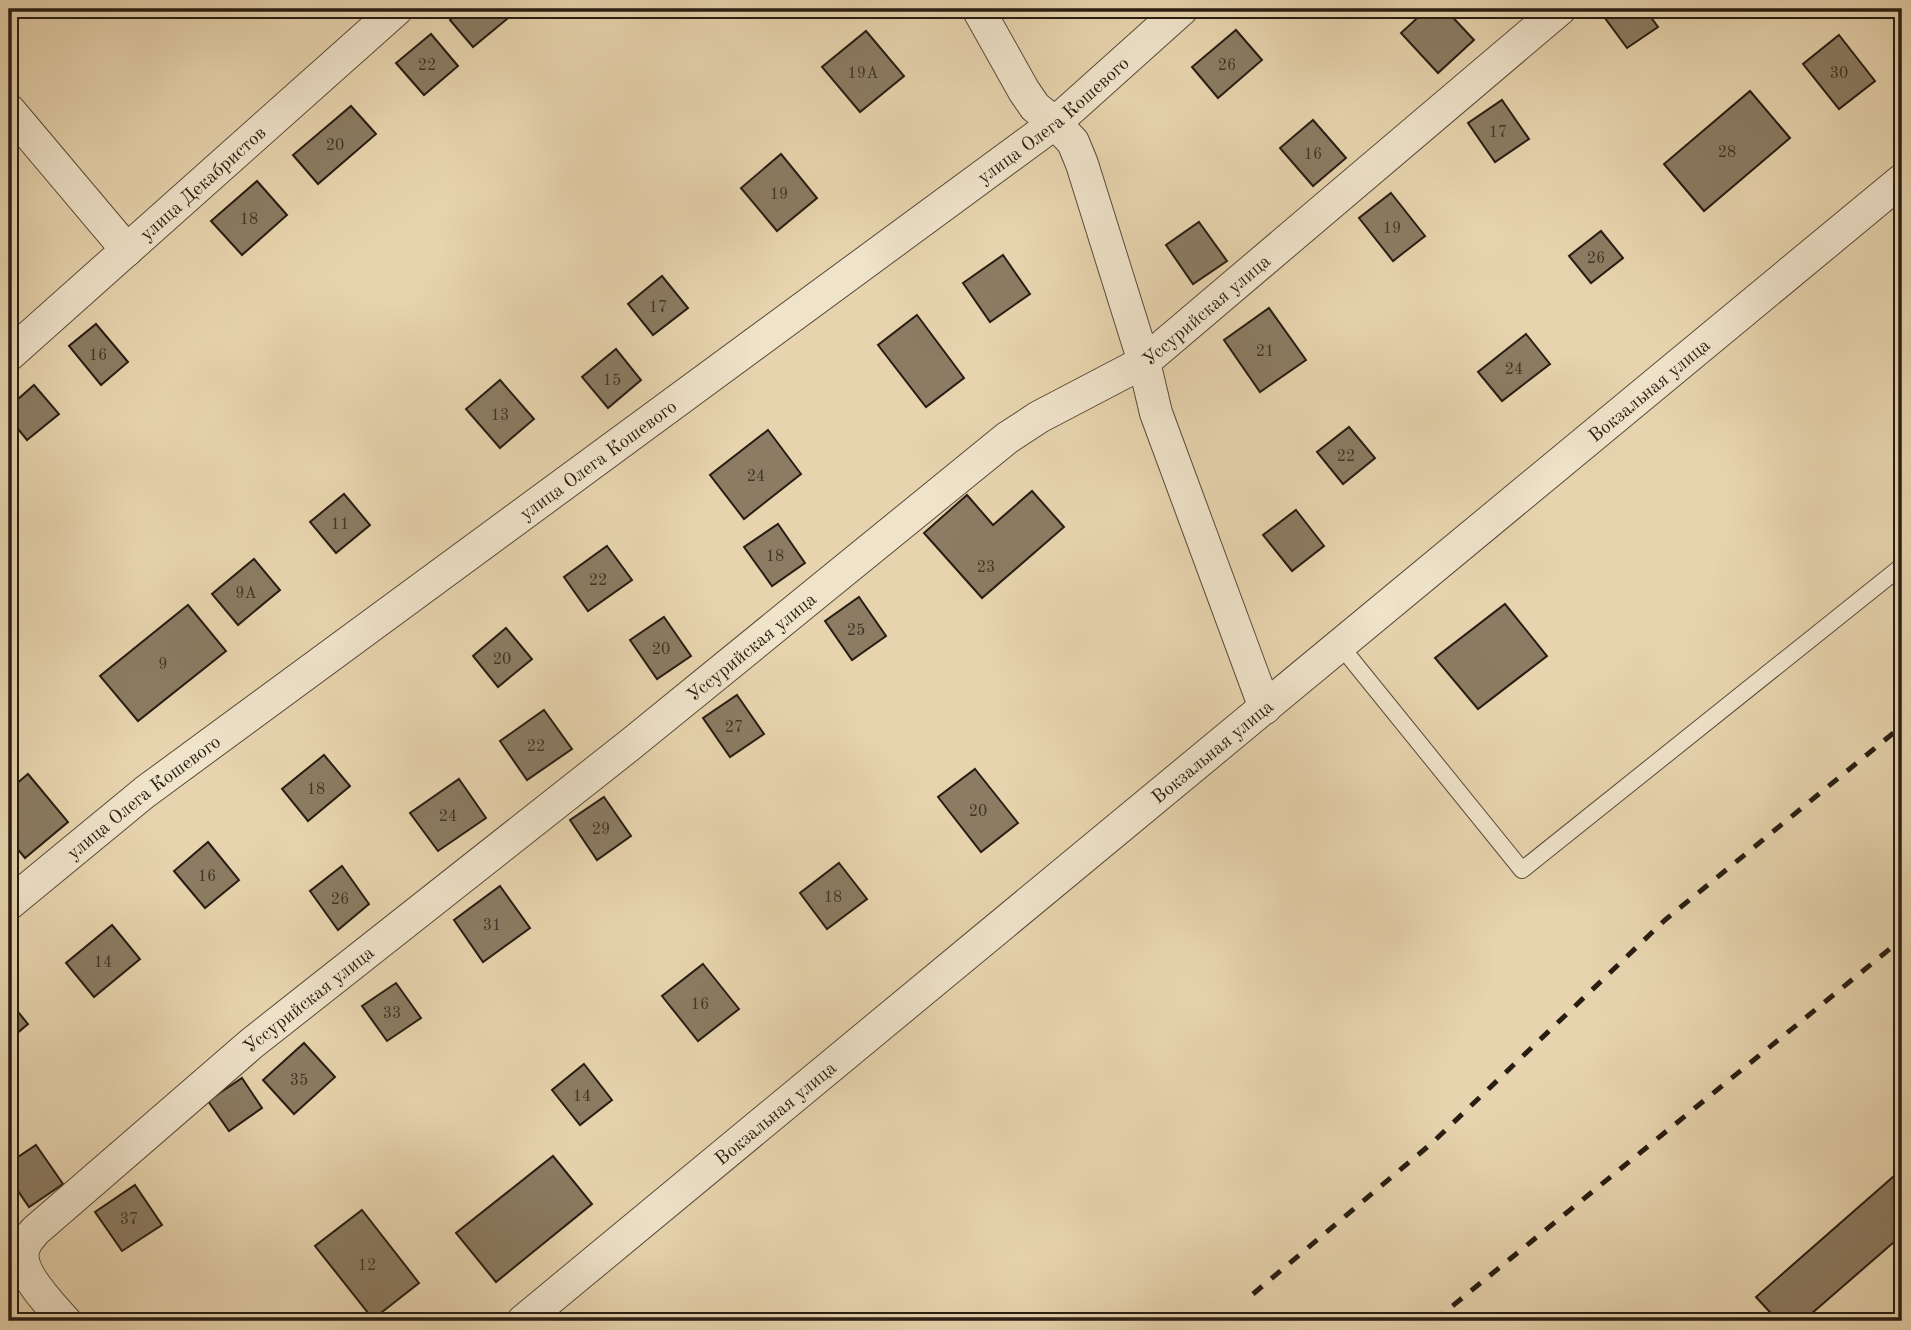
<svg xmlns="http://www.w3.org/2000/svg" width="1911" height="1330" viewBox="0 0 1911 1330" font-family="'Old Standard TT',serif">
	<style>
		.building { fill: #8b7c63; stroke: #281d12; stroke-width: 2 }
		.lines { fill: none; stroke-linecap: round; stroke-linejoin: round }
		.lane-casing { stroke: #584b39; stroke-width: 18 }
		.street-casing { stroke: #584b39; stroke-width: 34 }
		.lane { stroke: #efe3ca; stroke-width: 16 }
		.street { stroke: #efe3ca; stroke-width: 32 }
		.rail { stroke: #281d12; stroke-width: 5; stroke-dasharray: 12 12; stroke-linecap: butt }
		.labels { text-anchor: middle; stroke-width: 6; stroke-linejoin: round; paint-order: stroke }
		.number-label { font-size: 16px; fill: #413526 }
		.street-label { font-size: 19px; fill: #281d12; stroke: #efe3ca }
	</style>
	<rect width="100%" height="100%" fill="#e7d4ae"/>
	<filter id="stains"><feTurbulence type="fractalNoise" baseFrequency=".00286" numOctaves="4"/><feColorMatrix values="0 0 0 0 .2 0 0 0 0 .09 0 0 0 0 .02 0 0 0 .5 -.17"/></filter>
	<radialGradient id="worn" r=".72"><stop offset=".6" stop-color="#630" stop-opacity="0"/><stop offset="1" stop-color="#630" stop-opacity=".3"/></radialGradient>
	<g class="building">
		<polygon points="463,9 519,9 473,47 450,20"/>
		<polygon points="1427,9 1445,9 1474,40 1438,73 1401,33"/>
		<polygon points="1610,9 1645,9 1658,27 1627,48 1602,14"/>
		<polygon points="1236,30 1262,60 1218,98 1192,67"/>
		<polygon points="866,31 904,76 860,112 822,67"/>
		<polygon points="431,34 458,66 424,95 396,63"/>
		<polygon points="1839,35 1875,81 1839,109 1803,64"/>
		<polygon points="1750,91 1790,138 1704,211 1664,164"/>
		<polygon points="1502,100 1529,139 1495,162 1468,123"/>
		<polygon points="351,106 376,134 318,184 293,155"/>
		<polygon points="1313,120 1346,158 1313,186 1280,148"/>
		<polygon points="781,154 817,198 777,231 741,188"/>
		<polygon points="257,181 287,215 242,255 211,221"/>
		<polygon points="1391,193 1425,236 1393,261 1359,218"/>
		<polygon points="1199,222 1227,261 1193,284 1166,245"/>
		<polygon points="1601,231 1623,258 1591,283 1569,256"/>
		<polygon points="1003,255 1030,294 990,322 963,283"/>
		<polygon points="662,276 688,308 653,335 628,304"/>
		<polygon points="1269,308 1306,360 1260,392 1224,340"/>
		<polygon points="917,315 964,378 926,407 878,345"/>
		<polygon points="96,324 128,362 101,385 69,346"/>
		<polygon points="1526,334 1550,364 1502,401 1478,372"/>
		<polygon points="616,349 641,380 608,408 582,377"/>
		<polygon points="500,380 534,419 500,448 466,409"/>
		<polygon points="34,385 59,414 27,440 9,418 9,407"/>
		<polygon points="1349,427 1375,458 1343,484 1317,452"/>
		<polygon points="768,430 801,474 744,519 710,475"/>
		<polygon points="1032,491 1064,527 982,598 924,533 967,495 993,525"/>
		<polygon points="344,494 370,525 336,553 310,522"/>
		<polygon points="1296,510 1324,546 1292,571 1263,535"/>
		<polygon points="778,524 805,563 772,586 744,547"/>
		<polygon points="607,546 632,580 588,611 564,577"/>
		<polygon points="254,559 280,590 238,625 212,594"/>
		<polygon points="859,597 886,636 852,660 825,621"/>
		<polygon points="1505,604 1547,656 1478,709 1435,658"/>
		<polygon points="188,605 226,651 138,721 100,676"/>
		<polygon points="664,617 691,656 657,679 630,640"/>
		<polygon points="506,628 532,659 498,687 473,656"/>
		<polygon points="737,695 764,734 730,757 703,718"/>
		<polygon points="544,710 572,749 527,780 500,741"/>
		<polygon points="324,755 350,786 308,821 282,789"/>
		<polygon points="975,769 1018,823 981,852 938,797"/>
		<polygon points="28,774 68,822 25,858 9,839 9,790"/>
		<polygon points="459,779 486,818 438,851 410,813"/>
		<polygon points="604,797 631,836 597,860 570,820"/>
		<polygon points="208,842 239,880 205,908 174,871"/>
		<polygon points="839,863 867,899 827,929 800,893"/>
		<polygon points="342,866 369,904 338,930 310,891"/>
		<polygon points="500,886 530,928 483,962 454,920"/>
		<polygon points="112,925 140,959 94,997 66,963"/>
		<polygon points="703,964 739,1009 698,1041 662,996"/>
		<polygon points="396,983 421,1018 387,1041 362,1006"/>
		<polygon points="9,1001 28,1024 9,1040"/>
		<polygon points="304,1043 335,1077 294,1114 263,1080"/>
		<polygon points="584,1064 612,1100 580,1125 552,1090"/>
		<polygon points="242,1078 262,1108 229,1131 208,1101"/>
		<polygon points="36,1145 63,1184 29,1207 9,1178 9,1163"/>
		<polygon points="553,1156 592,1204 496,1282 456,1233"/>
		<polygon points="1902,1169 1902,1235 1803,1321 1778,1321 1756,1297"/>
		<polygon points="135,1185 162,1225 122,1251 95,1212"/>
		<polygon points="362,1210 419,1283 373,1319 315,1246"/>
	</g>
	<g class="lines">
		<defs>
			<polyline id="lane" points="1339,644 1522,870 1902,566"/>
			<g id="street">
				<polyline points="978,9 1024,91 1035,107 1055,123 1073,142 1082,164 1144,362 1156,413 1265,708"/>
				<polyline points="9,110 127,250"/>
				<path id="s1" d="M9 355 397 9"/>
				<path id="s2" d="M9 904 145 792 1055 123 1182 9"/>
				<path id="s3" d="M65 1321C51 1305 13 1268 25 1245 27 1240 32 1235 35 1231L251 1044 631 744 1007 438 1039 417 1144 362 1560 9"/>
				<path id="s4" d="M523 1321 1902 180"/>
			</g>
		</defs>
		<use href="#lane" class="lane-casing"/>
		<use href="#street" class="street-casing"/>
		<use href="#lane" class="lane"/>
		<use href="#street" class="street"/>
		<g class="rail">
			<polyline points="1253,1294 1432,1143 1665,920 1902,726"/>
			<polyline points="1434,1321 1902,939"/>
		</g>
	</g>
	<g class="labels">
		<g class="number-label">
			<text x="427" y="70">22</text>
			<text x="1227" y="70">26</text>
			<text x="863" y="78">19А</text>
			<text x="1839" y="78">30</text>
			<text x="1498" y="137">17</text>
			<text x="335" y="150">20</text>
			<text x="1727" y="157">28</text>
			<text x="1313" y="159">16</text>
			<text x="779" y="199">19</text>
			<text x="249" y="224">18</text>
			<text x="1392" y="233">19</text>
			<text x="1596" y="263">26</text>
			<text x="658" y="312">17</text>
			<text x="1265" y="356">21</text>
			<text x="98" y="360">16</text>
			<text x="1514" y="374">24</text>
			<text x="612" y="385">15</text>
			<text x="500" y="420">13</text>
			<text x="1346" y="461">22</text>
			<text x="756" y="481">24</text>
			<text x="340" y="529">11</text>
			<text x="775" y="561">18</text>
			<text x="986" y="572">23</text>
			<text x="598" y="585">22</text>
			<text x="246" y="598">9А</text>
			<text x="856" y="635">25</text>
			<text x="661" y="654">20</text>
			<text x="502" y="664">20</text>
			<text x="163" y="669">9</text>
			<text x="734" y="732">27</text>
			<text x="536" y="751">22</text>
			<text x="316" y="794">18</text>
			<text x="978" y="816">20</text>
			<text x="448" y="821">24</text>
			<text x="601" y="834">29</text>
			<text x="207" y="881">16</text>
			<text x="833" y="902">18</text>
			<text x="340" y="904">26</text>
			<text x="492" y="930">31</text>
			<text x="103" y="967">14</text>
			<text x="700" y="1009">16</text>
			<text x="392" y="1018">33</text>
			<text x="299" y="1085">35</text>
			<text x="582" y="1101">14</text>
			<text x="129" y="1224">37</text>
			<text x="367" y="1270">12</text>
		</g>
		<g class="street-label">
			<text dy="7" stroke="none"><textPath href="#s2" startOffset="1306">улица Олега Кошевого</textPath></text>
			<text dy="7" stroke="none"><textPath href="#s1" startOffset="259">улица Декабристов</textPath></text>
			<text dy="7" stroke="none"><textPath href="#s3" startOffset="1600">Уссурийская улица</textPath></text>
			<text dy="7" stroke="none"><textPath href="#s4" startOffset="1461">Вокзальная улица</textPath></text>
			<text dy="7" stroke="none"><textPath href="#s2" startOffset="738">улица Олега Кошевого</textPath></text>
			<text dy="7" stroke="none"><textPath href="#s3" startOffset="1032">Уссурийская улица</textPath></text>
			<text dy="7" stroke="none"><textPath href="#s4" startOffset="894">Вокзальная улица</textPath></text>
			<text dy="7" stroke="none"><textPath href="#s2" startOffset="172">улица Олега Кошевого</textPath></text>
			<text dy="7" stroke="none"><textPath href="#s3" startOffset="466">Уссурийская улица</textPath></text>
			<text dy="7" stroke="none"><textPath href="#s4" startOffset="327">Вокзальная улица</textPath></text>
		</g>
	</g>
	<rect width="1911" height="1330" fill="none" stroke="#e7d4ae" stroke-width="35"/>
	<rect x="10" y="10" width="1890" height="1309" fill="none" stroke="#281d12" stroke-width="3.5"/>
	<rect x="18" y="18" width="1876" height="1295" fill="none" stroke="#281d12" stroke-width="2"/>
	<rect width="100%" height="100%" filter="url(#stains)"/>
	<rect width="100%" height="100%" fill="url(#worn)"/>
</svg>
